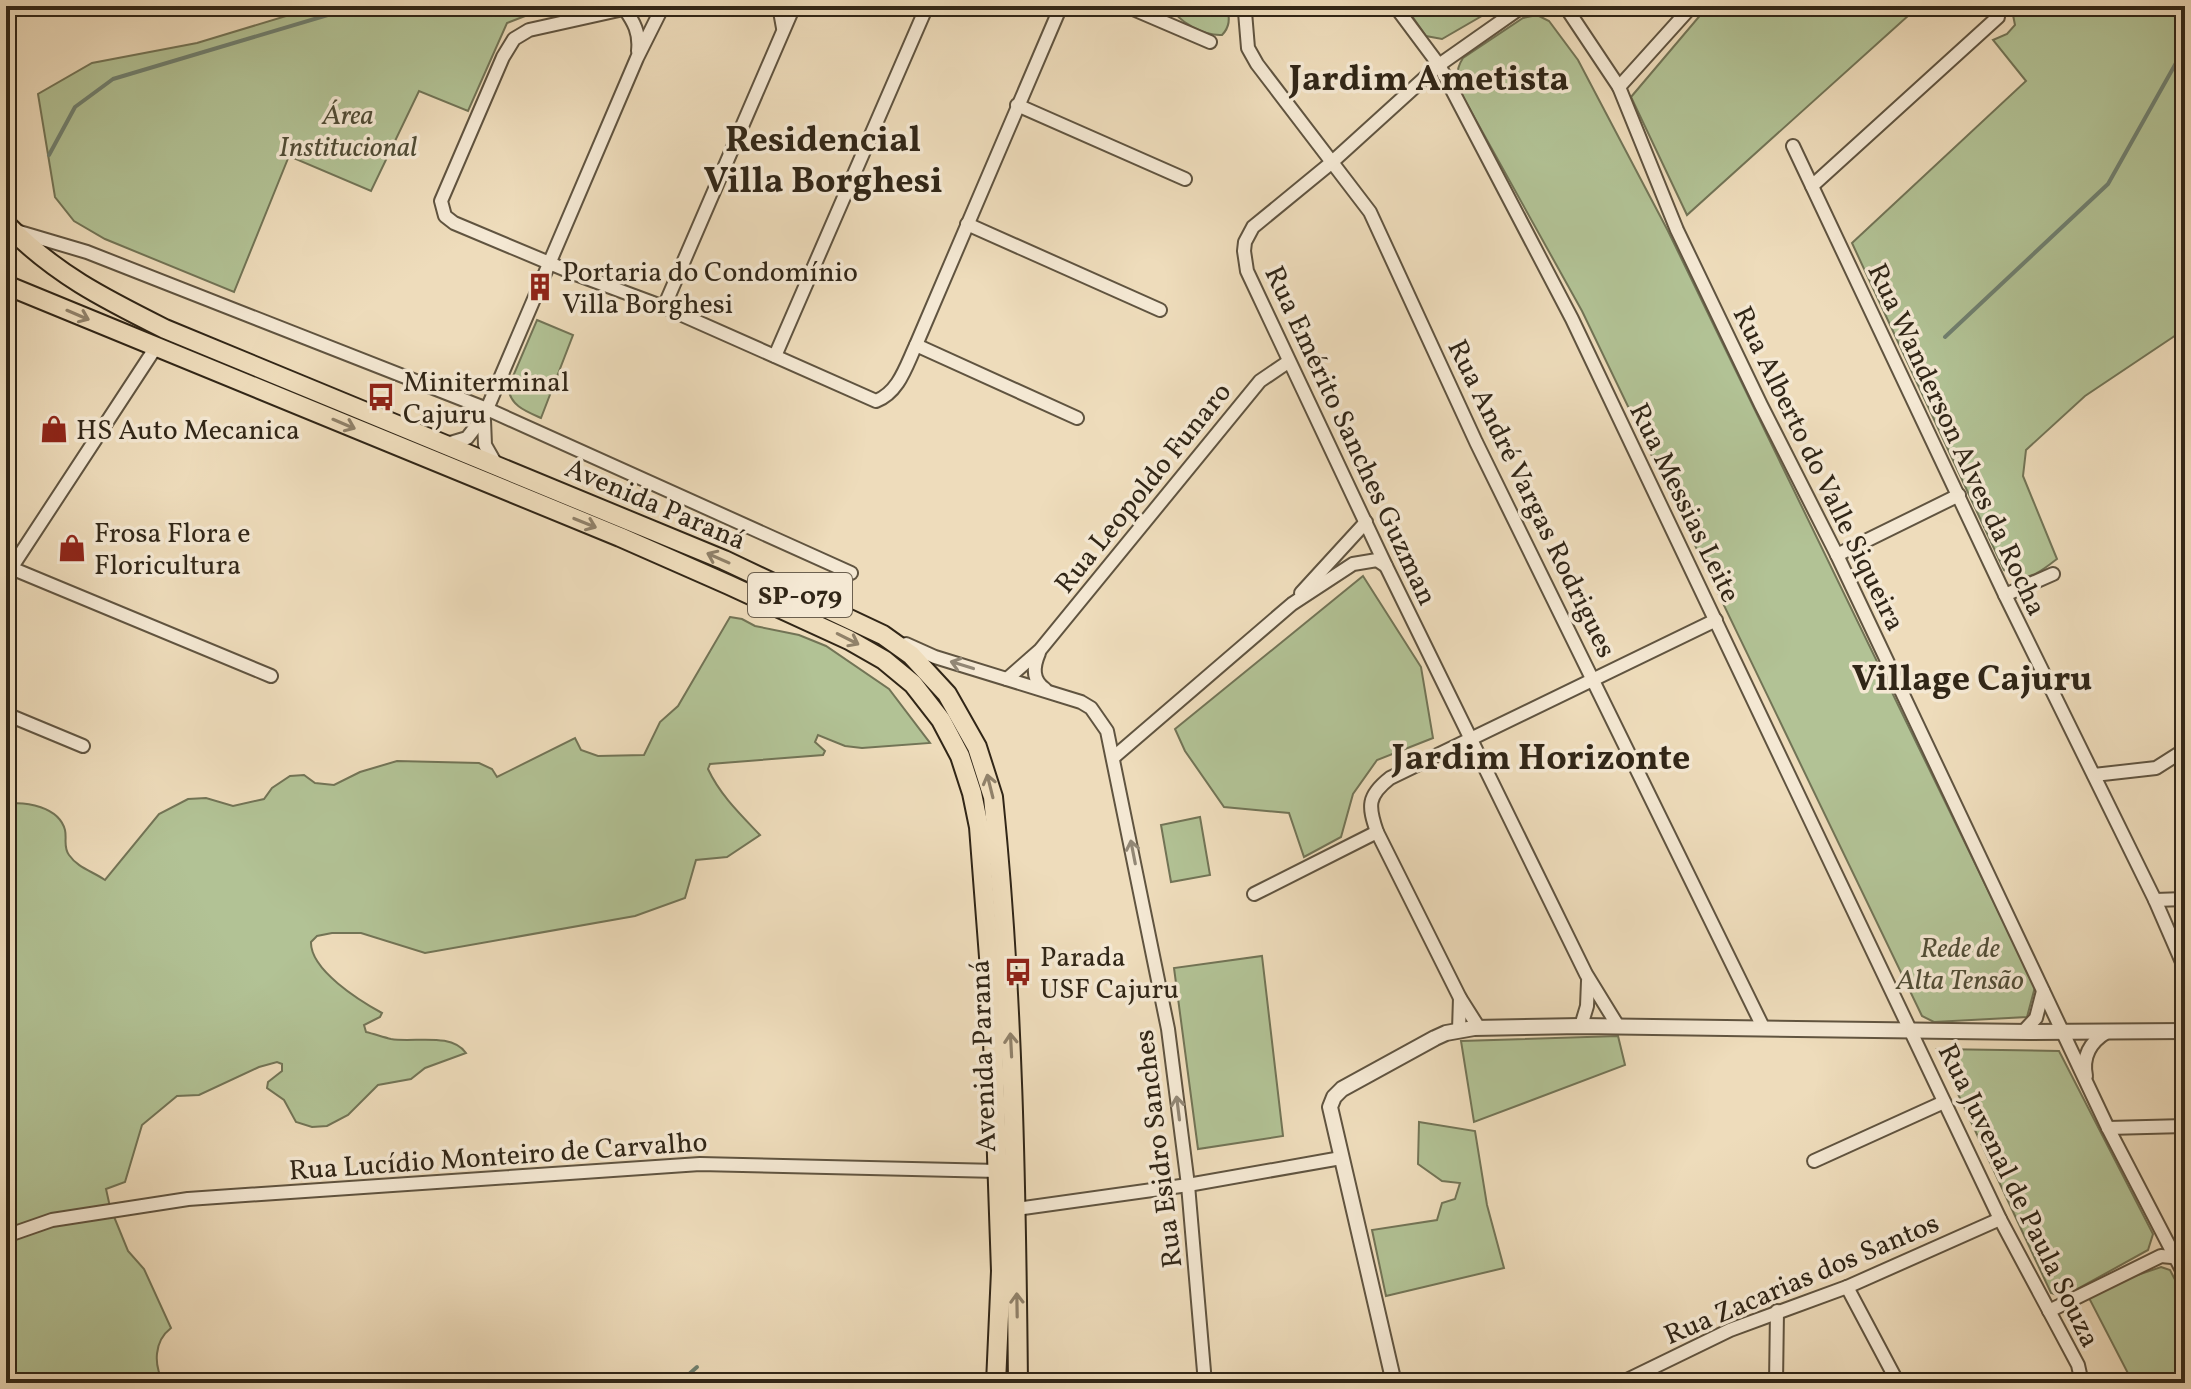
<svg xmlns="http://www.w3.org/2000/svg" width="2191" height="1389" viewBox="0 0 2191 1389" font-family="Vollkorn,serif">
	<style>
		.green { fill: #b2c295; stroke: #727456; stroke-width: 2 }
		.lines { fill: none; stroke-linecap: round; stroke-linejoin: round }
		.stream { stroke: #708070; stroke-width: 4 }
		.minor-casing { stroke: #605440; stroke-width: 16 }
		.tertiary-casing { stroke: #605440; stroke-width: 18 }
		.primary-casing { stroke: #312617; stroke-width: 22 }
		.minor { stroke: #f4e8d3; stroke-width: 12 }
		.tertiary { stroke: #f4e8d3; stroke-width: 14 }
		.primary { stroke: #eedcbb; stroke-width: 18 }
		.oneway { stroke: #908169 }
		.oneway2 { stroke: #928775 }
		.labels { text-anchor: middle; stroke-width: 7; stroke-linejoin: round; paint-order: stroke }
		.shield { fill: #f4e8d3; stroke: #6c604f; stroke-width: 2 }
		.shield-label { font-size: 26px; font-weight: bold; fill: #312617 }
		.park-label { font-size: 28px; font-style: italic; fill: #514d36; stroke: #f4e8d3 }
		.poi-label { font-size: 28px; fill: #312617; stroke: #f4e8d3; text-anchor: start }
		.street-label { font-size: 28px; fill: #312617; stroke: #f4e8d3 }
		.district-label { font-size: 36px; font-weight: bold; fill: #312617; stroke: #f4e8d3 }
	</style>
	<rect width="100%" height="100%" fill="#eedcbb"/>
	<filter id="stains"><feTurbulence type="fractalNoise" baseFrequency=".0025" numOctaves="4"/><feColorMatrix values="0 0 0 0 .2 0 0 0 0 .09 0 0 0 0 .02 0 0 0 .5 -.17"/></filter>
	<radialGradient id="worn" r=".72"><stop offset=".6" stop-color="#630" stop-opacity="0"/><stop offset="1" stop-color="#630" stop-opacity=".3"/></radialGradient>
	<g class="green">
		<polygon points="319,6 551,6 507,23 468,111 419,91 371,191 289,156 234,292 105,239 74,221 55,197 38,94 92,63 197,43"/>
		<path d="M1171 6H1226C1230 16 1230 27 1222 35 1205 36 1177 22 1171 6Z"/>
		<polygon points="1405,6 1499,6 1442,39 1426,36"/>
		<polygon points="1708,6 1919,6 1687,215 1631,97"/>
		<path d="M2005 6H2185V329L2085 396 2026 450 2023 476 2057 559C2035 575 2030 583 2004 570L1852 243 2026 81 1993 40 2007 34 2015 25 2012 10Z"/>
		<path d="M1537 15 1549 21 1578 60 1668 231 2035 987 2027 1017 1934 1022 1922 1016 1582 311 1463 97C1457 82 1454 72 1463 58L1523 18Z"/>
		<path d="M537 320 573 335 541 418C525 411 511 406 508 388Z"/>
		<polygon points="1363,576 1421,667 1433,738 1377,760 1353,794 1341,837 1304,857 1289,813 1224,807 1185,751 1175,729"/>
		<path d="M730 617 742 619 755 626 799 635 826 646 889 689 930 743 862 748 845 746 818 735 815 742 825 751 823 755 710 764 708 769C720 795 741 815 760 835L727 857 696 860 685 898 635 916 425 953 361 933H332L317 936 311 942C310 970 360 1001 382 1013L380 1017 364 1025 366 1032C374 1034 383 1037 391 1039 414 1043 451 1032 466 1053L425 1068 411 1079 378 1085 348 1115 327 1126 312 1127 296 1122 284 1100 267 1088 268 1082 282 1071V1064L277 1062 259 1067 199 1095 177 1096 142 1125 125 1182 106 1189 110 1207 128 1251 144 1269 171 1328C154 1341 153 1365 164 1383H6V1245L18 1238 6 1224V804C26 801 59 807 65 830 67 839 63 847 69 855 78 868 92 871 105 880L159 814 188 799 206 798 233 806 264 799 272 788 290 776 304 775 315 783 334 785 360 772 397 761 479 763 492 769 497 777 575 738 581 750 598 756 644 755 660 722 678 706Z"/>
		<polygon points="1200,817 1210,875 1171,882 1161,825"/>
		<polygon points="1262,956 1283,1136 1198,1149 1174,968"/>
		<polygon points="1618,1036 1625,1065 1474,1122 1461,1041"/>
		<polygon points="1937,1049 2059,1051 2153,1234 2148,1250 2063,1297 2051,1293"/>
		<polygon points="1419,1122 1475,1131 1487,1205 1504,1268 1386,1296 1372,1230 1437,1220 1442,1203 1455,1199 1460,1183 1442,1181 1418,1164"/>
		<polygon points="2161,1267 2170,1270 2185,1299 2185,1383 2133,1383 2089,1298 2120,1281"/>
	</g>
	<g class="lines">
		<g class="stream">
			<polyline points="49,155 75,107 113,79 358,6"/>
			<polyline points="1945,337 2108,184 2185,47"/>
			<polyline points="679,1383 697,1367"/>
		</g>
		<defs>
			<g id="minor">
				<path d="M637 6 529 30 514 39 503 57 441 201 445 216 454 223 578 275 664 307 876 401C899 392 906 366 916 345L1061 6"/>
				<polyline points="779,6 783,28"/>
				<polyline points="1126,6 1210,42"/>
				<polyline points="1242,6 1245,12 1248,48 1257,64 1370,212 1476,442 1763,1027"/>
				<polyline points="1395,6 1439,65 1572,319 2000,1219 2078,1365 2082,1383"/>
				<polyline points="1523,6 1439,65 1331,163 1253,227 1245,242 1244,251 1247,271 1386,566 1586,974 1618,1026"/>
				<polyline points="1565,6 1619,87 1677,230 1761,405 1837,555 2108,1128 2185,1276"/>
				<path d="M624 8C634 22 640 33 638 51"/>
				<polyline points="6,9 17,6"/>
				<polyline points="1619,87 1692,6"/>
				<polyline points="1017,105 1185,179"/>
				<polyline points="1793,146 2005,595 2155,900 2185,969"/>
				<polyline points="1812,186 1998,17"/>
				<polyline points="967,224 1160,310"/>
				<polyline points="16,231 87,252 487,409 851,573"/>
				<polyline points="664,307 794,6"/>
				<polyline points="916,345 1077,418"/>
				<polyline points="775,356 927,6"/>
				<polyline points="484,420 485,445 497,466"/>
				<polyline points="447,444 467,438 484,416 637,58 663,6"/>
				<polyline points="1837,555 1959,495"/>
				<polyline points="11,568 271,676"/>
				<polyline points="6,576 156,347"/>
				<polyline points="1301,593 1366,522"/>
				<polyline points="2005,595 2053,574"/>
				<polyline points="906,644 935,657 1081,702 1091,708 1107,731 1168,1029 1188,1185 1205,1383"/>
				<path d="M1039 653C1033 667 1032 680 1045 689"/>
				<polyline points="1007,679 1040,650 1260,381 1288,362"/>
				<polyline points="6,714 83,746"/>
				<polyline points="1114,757 1292,604 1353,564 1377,560 1386,566"/>
				<polyline points="2094,775 2156,768 2178,754"/>
				<polyline points="1254,894 1377,832"/>
				<polyline points="2155,900 2185,899"/>
				<polyline points="1581,1026 1587,1006 1588,981"/>
				<path d="M1479 1028 1460 998 1377 832C1368 806 1367 796 1390 778L1716 620"/>
				<polyline points="1459,1030 1460,998"/>
				<polyline points="2023,1032 2036,1018 2043,991"/>
				<path d="M2086 1076C2082 1056 2090 1042 2107 1032"/>
				<polyline points="2108,1128 2185,1126"/>
				<polyline points="1814,1161 1944,1102"/>
				<polyline points="1016,1209 1188,1185 1341,1158"/>
				<polyline points="6,1236 52,1220 188,1199 700,1164 998,1171"/>
				<polyline points="1847,1287 1898,1383"/>
				<polyline points="2049,1311 2161,1256 2182,1258"/>
				<polyline points="1621,1383 1730,1330 1847,1287 2000,1219"/>
				<polyline points="1776,1383 1777,1311"/>
			</g>
			<polyline id="tertiary" points="1394,1383 1330,1107 1334,1097 1342,1089 1435,1038 1446,1033 1474,1028 1581,1026 2029,1032 2185,1031"/>
			<g id="primary">
				<path d="M6 224C55 274 103 298 165 329L724 560 883 635 911 655 947 694 977 747 993 797C1013 992 1016 1187 1018 1383"/>
				<polyline points="6,285 620,537 729,585 849,640 884,660 913,684 941,720 960,756 972,793 979,827 991,983 1001,1271 996,1383"/>
			</g>
		</defs>
		<use href="#minor" class="minor-casing"/>
		<use href="#tertiary" class="tertiary-casing"/>
		<use href="#primary" class="primary-casing"/>
		<use href="#minor" class="minor"/>
		<use href="#tertiary" class="tertiary"/>
		<use href="#primary" class="primary"/>
	</g>
	<defs><path id="oneway-shaft" d="M-6 0H5M1.5-3L5.5 0L1.5 3" fill="none" stroke-width="1.6" stroke-linecap="round" stroke-linejoin="round" transform="scale(2)"/></defs>
	<g class="oneway">
		<use href="#oneway-shaft" transform="translate(78 315) rotate(23)"/>
		<use href="#oneway-shaft" transform="translate(344 424) rotate(23)"/>
		<use href="#oneway-shaft" transform="translate(585 523) rotate(22)"/>
		<use href="#oneway-shaft" transform="translate(718 558) rotate(-156)"/>
		<use href="#oneway-shaft" transform="translate(848 639) rotate(27)"/>
		<use href="#oneway-shaft" transform="translate(990 786) rotate(-104)"/>
		<use href="#oneway-shaft" transform="translate(1011 1045) rotate(-93)"/>
		<use href="#oneway-shaft" transform="translate(1017 1305) rotate(-91)"/>
	</g>
	<g class="oneway2">
		<use href="#oneway-shaft" transform="translate(962 665) rotate(-163)"/>
		<use href="#oneway-shaft" transform="translate(1133 852) rotate(-101)"/>
		<use href="#oneway-shaft" transform="translate(1178 1108) rotate(-97)"/>
	</g>
	<defs>
		<symbol id="building-bare" viewBox="-9 -9 18 18"><path d="M-4-6H4V6H1V3H-1V6H-4ZM-2.5-4.3h1.7v1.8h-1.7ZM.8-4.3h1.7v1.8H.8ZM-2.5-1h1.7V.8h-1.7ZM.8-1h1.7V.8H.8Z" fill="#8f2418" stroke="#f4e8d3" stroke-width="2.5" paint-order="stroke"/></symbol>
		<symbol id="bus-bare" viewBox="-9 -9 18 18"><path d="M-5-6H5V4H4V6H2V4H-2V6H-4V4H-5ZM-3.5-4V0h7V-4ZM-3.5 1.2v1.5H-2V1.2ZM2 1.2v1.5H3.5V1.2Z" fill="#8f2418" stroke="#f4e8d3" stroke-width="2.5" paint-order="stroke"/></symbol>
		<symbol id="shop-bare" viewBox="-9 -9 18 18"><path d="M-5-2.5h2.3a2.7 3.5 0 0 1 5.4 0H5L5.5 6h-11ZM-1.5-2.5h3a1.5 2.3 0 0 0-3 0Z" fill="#8f2418" stroke="#f4e8d3" stroke-width="2.5" paint-order="stroke"/></symbol>
	</defs>
	<g fill-rule="evenodd">
		<use href="#building-bare" x="520" y="267" width="40" height="40"/>
		<use href="#bus-bare" x="361" y="377" width="40" height="40"/>
		<use href="#shop-bare" x="34" y="409" width="40" height="40"/>
		<use href="#shop-bare" x="52" y="528" width="40" height="40"/>
		<use href="#bus-bare" x="998" y="952" width="40" height="40"/>
	</g>
	<g class="labels">
		<rect class="shield" x="748" y="573" width="104" height="44" rx="6"/>
		<g class="shield-label">
			<text x="800" y="604">SP-079</text>
		</g>
		<g class="park-label">
			<text x="348" y="124">Área<tspan x="348" dy="32">Institucional</tspan></text>
			<text x="1960" y="957">Rede de<tspan x="1960" dy="32">Alta Tensão</tspan></text>
		</g>
		<g class="poi-label">
			<text x="562" y="281">Portaria do Condomínio<tspan x="562" dy="32">Villa Borghesi</tspan></text>
			<text x="403" y="391">Miniterminal<tspan x="403" dy="32">Cajuru</tspan></text>
			<text x="76" y="439">HS Auto Mecanica</text>
			<text x="94" y="542">Frosa Flora e<tspan x="94" dy="32">Floricultura</tspan></text>
			<text x="1040" y="966">Parada<tspan x="1040" dy="32">USF Cajuru</tspan></text>
		</g>
		<g class="street-label">
			<text transform="translate(1352 435) rotate(65)" y="10">Rua Emérito Sanches Guzman</text>
			<text transform="translate(1958 439) rotate(65)" y="10">Rua Wanderson Alves da Rocha</text>
			<text transform="translate(1820 468) rotate(64)" y="10">Rua Alberto do Valle Siqueira</text>
			<text transform="translate(1142 487) rotate(-51)" y="10">Rua Leopoldo Funaro</text>
			<text transform="translate(1533 498) rotate(64)" y="10">Rua André Vargas Rodrigues</text>
			<text transform="translate(1686 502) rotate(64)" y="10">Rua Messias Leite</text>
			<text transform="translate(656 503) rotate(23)" y="10">Avenida Paraná</text>
			<text transform="translate(982 1056) rotate(-92)" y="10">Avenida Paraná</text>
			<text transform="translate(1157 1149) rotate(-97)" y="10">Rua Esidro Sanches</text>
			<text transform="translate(498 1155) rotate(-4)" y="10">Rua Lucídio Monteiro de Carvalho</text>
			<text transform="translate(2020 1195) rotate(64)" y="10">Rua Juvenal de Paula Souza</text>
			<text transform="translate(1801 1278) rotate(-23)" y="10">Rua Zacarias dos Santos</text>
		</g>
		<g class="district-label">
			<text x="1429" y="90">Jardim Ametista</text>
			<text x="823" y="151">Residencial<tspan x="823" dy="41">Villa Borghesi</tspan></text>
			<text x="1972" y="690">Village Cajuru</text>
			<text x="1541" y="769">Jardim Horizonte</text>
		</g>
	</g>
	<rect width="2191" height="1389" fill="none" stroke="#eedcbb" stroke-width="32"/>
	<rect x="8" y="8" width="2175" height="1373" fill="none" stroke="#312617" stroke-width="4"/>
	<rect x="16" y="16" width="2159" height="1357" fill="none" stroke="#312617" stroke-width="2"/>
	<rect width="100%" height="100%" filter="url(#stains)"/>
	<rect width="100%" height="100%" fill="url(#worn)"/>
</svg>
